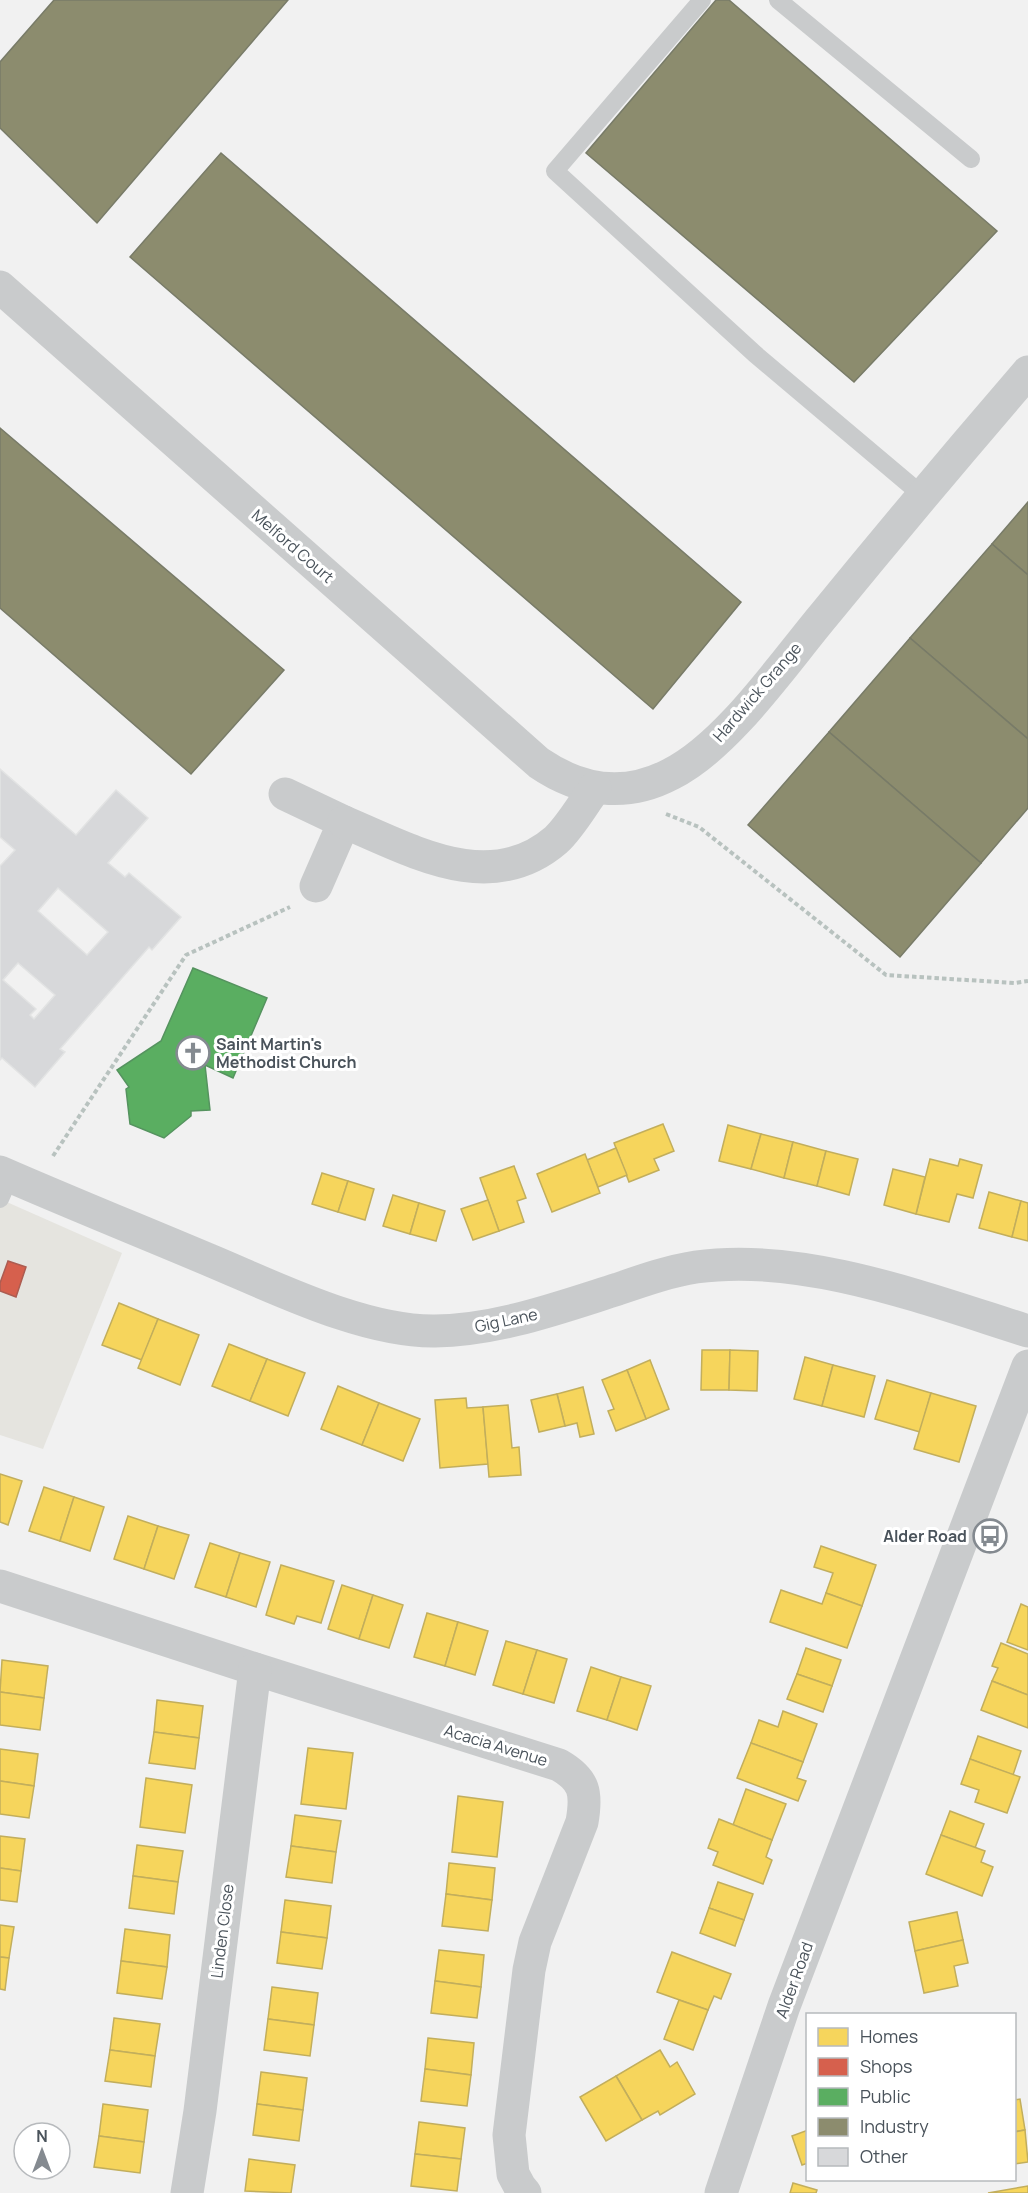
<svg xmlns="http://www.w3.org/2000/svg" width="1028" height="2193" viewBox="0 0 1028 2193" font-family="Manrope,sans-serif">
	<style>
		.commercial { fill: #e5e4df }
		.homes { fill: #f6d55c; stroke: #c2ae5c; stroke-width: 1.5 }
		.shops { fill: #d6604d; stroke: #ac5c51; stroke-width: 1.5 }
		.public { fill: #5aae61; stroke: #55935f; stroke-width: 1.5 }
		.industry { fill: #8c8c6e; stroke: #787b68; stroke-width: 1.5 }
		.building { fill: #d7d8da; stroke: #e2e3e3; stroke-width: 1.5; fill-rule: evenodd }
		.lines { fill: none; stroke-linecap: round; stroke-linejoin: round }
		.path { stroke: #b8c2bf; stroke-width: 4; stroke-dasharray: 4.5 3; stroke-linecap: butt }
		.service { stroke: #c9cbcc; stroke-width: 18 }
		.minor { stroke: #c9cbcc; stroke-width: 33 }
		.tertiary { stroke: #c9cbcc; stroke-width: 33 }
		.labels { text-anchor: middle; stroke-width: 6; stroke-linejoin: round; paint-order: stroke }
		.street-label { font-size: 16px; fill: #4a535b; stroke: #fff }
		.poi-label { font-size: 16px; font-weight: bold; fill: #4a535b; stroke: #fff; text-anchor: start }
	</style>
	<rect width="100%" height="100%" fill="#f1f1f1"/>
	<polygon class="commercial" points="0,1199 122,1253 43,1449 0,1435"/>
	<g class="homes">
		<polygon points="663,1124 674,1151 654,1159 659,1170 629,1182 614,1143"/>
		<polygon points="728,1125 761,1134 751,1169 719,1161"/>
		<polygon points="761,1134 793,1142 784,1178 751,1169"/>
		<polygon points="793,1142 826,1151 817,1186 784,1178"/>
		<polygon points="616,1148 627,1175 598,1187 587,1160"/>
		<polygon points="826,1151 858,1159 849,1195 817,1186"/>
		<polygon points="585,1154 600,1193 552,1212 537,1174"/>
		<polygon points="930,1159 958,1166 960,1159 982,1165 973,1198 957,1194 949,1222 916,1214"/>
		<polygon points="514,1166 526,1198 517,1201 524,1222 499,1231 480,1178"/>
		<polygon points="893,1169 925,1177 916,1214 884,1205"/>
		<polygon points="322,1173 348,1181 338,1212 312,1204"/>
		<polygon points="348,1181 374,1189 365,1220 338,1212"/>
		<polygon points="989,1192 1021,1201 1012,1237 979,1228"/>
		<polygon points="393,1195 419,1203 410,1234 383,1226"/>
		<polygon points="488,1200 499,1231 473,1240 461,1209"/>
		<polygon points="1021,1201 1028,1203 1028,1241 1012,1237"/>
		<polygon points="419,1203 445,1211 436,1241 410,1234"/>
		<polygon points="119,1303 158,1319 142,1360 102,1345"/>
		<polygon points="158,1319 199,1335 180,1385 138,1368"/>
		<polygon points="229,1344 267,1359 250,1401 212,1386"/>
		<polygon points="702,1350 730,1350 729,1390 701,1390"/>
		<polygon points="730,1350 758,1351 757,1391 729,1390"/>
		<polygon points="805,1357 833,1365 822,1406 794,1399"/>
		<polygon points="267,1359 305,1373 288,1416 250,1401"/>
		<polygon points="650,1360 669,1409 646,1419 627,1370"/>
		<polygon points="833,1365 875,1376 864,1417 822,1406"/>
		<polygon points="627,1370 646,1419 616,1431 608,1411 614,1409 602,1380"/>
		<polygon points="887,1380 931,1393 920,1432 875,1419"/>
		<polygon points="338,1386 379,1403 362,1445 321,1429"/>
		<polygon points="583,1387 594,1434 580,1437 577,1423 565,1426 557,1394"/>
		<polygon points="931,1393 976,1406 959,1462 914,1449"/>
		<polygon points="557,1394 565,1426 539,1432 531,1400"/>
		<polygon points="466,1398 467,1408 483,1407 488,1464 440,1468 435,1400"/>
		<polygon points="379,1403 420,1419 403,1461 362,1445"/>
		<polygon points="508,1405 512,1448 519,1447 521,1475 489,1477 483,1407"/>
		<polygon points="0,1474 22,1481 8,1525 0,1522"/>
		<polygon points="44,1487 74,1497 60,1541 29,1531"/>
		<polygon points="74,1497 104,1507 90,1551 60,1541"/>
		<polygon points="128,1516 158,1526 144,1569 114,1559"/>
		<polygon points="158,1526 189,1535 174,1579 144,1569"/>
		<polygon points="210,1543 240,1553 226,1597 195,1587"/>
		<polygon points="821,1546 876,1565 862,1606 826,1593 833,1573 814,1567"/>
		<polygon points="240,1553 270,1562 256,1607 226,1597"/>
		<polygon points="281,1565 334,1581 321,1623 297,1616 294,1624 266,1615"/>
		<polygon points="342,1585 373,1595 359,1639 328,1629"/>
		<polygon points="781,1590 822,1604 826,1593 862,1606 847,1648 770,1622"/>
		<polygon points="373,1595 403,1605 389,1648 359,1639"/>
		<polygon points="1021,1604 1028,1607 1028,1650 1007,1642"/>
		<polygon points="427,1613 458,1622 445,1666 414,1657"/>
		<polygon points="458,1622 488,1631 475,1675 445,1666"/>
		<polygon points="506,1641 537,1650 523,1694 493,1685"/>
		<polygon points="1001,1643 1028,1654 1028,1695 992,1681 998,1668 992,1666"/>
		<polygon points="806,1648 841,1660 832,1686 797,1674"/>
		<polygon points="537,1650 567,1659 554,1703 523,1694"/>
		<polygon points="2,1660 48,1666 44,1698 0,1692"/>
		<polygon points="591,1667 621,1677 607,1720 577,1711"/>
		<polygon points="797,1674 832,1686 823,1712 787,1699"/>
		<polygon points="621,1677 651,1686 637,1730 607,1720"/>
		<polygon points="992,1681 1028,1695 1028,1728 981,1710"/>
		<polygon points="0,1692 44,1698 40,1730 0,1725"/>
		<polygon points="157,1700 203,1706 199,1738 154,1732"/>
		<polygon points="783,1711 817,1724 803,1762 751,1743 759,1720 778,1727"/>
		<polygon points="154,1732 199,1738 195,1769 149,1763"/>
		<polygon points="978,1736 1021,1751 1013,1775 970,1759"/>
		<polygon points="751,1743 803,1762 797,1778 806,1781 798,1801 737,1778"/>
		<polygon points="308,1748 353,1753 346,1809 301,1804"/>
		<polygon points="0,1749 38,1754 34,1786 0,1781"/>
		<polygon points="970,1759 1020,1777 1007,1813 975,1802 979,1790 961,1784"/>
		<polygon points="146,1778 192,1785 185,1833 140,1827"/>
		<polygon points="0,1781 34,1786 29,1818 0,1814"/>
		<polygon points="746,1789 786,1804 772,1840 733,1825"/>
		<polygon points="458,1796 503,1802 497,1857 452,1852"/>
		<polygon points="950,1811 984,1824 975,1848 941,1835"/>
		<polygon points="295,1815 341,1821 336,1852 291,1846"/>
		<polygon points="719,1819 772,1840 766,1857 772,1860 763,1884 713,1865 718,1852 708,1848"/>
		<polygon points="941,1835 985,1851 981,1862 993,1867 982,1896 926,1874"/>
		<polygon points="0,1836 25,1839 21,1871 0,1868"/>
		<polygon points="137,1845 183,1851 178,1882 133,1876"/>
		<polygon points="291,1846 336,1852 332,1883 286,1877"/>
		<polygon points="449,1863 495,1868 492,1900 446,1894"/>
		<polygon points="0,1868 21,1871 17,1902 0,1900"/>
		<polygon points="133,1876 178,1882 174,1914 129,1908"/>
		<polygon points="718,1882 753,1894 744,1920 709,1908"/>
		<polygon points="446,1894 492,1900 488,1931 442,1926"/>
		<polygon points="285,1900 331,1906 327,1938 281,1932"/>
		<polygon points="709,1908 744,1920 735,1946 700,1933"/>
		<polygon points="957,1912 963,1940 915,1951 909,1922"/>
		<polygon points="0,1925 14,1927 9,1958 0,1957"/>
		<polygon points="125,1929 170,1935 167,1967 121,1961"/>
		<polygon points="281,1932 327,1938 322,1969 277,1963"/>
		<polygon points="963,1940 968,1963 954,1966 958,1986 924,1993 915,1951"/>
		<polygon points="439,1950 484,1955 481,1987 435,1981"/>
		<polygon points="672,1952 731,1974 721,1999 714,1996 708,2010 657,1992"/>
		<polygon points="0,1957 9,1958 5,1990 0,1989"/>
		<polygon points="121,1961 167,1967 162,1999 117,1993"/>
		<polygon points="435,1981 481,1987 477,2018 431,2013"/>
		<polygon points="272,1987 318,1993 314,2025 268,2019"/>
		<polygon points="679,2000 708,2010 693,2050 664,2039"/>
		<polygon points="114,2018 160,2024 155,2056 110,2050"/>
		<polygon points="268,2019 314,2025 310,2056 264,2050"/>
		<polygon points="428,2038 474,2043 471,2075 425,2069"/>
		<polygon points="110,2050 155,2056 151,2087 105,2081"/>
		<polygon points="660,2050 670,2067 677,2062 695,2094 660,2115 658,2111 642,2120 616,2076"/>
		<polygon points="425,2069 471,2075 467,2106 421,2101"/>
		<polygon points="261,2072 307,2078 303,2110 257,2104"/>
		<polygon points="616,2076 642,2120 606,2141 580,2097"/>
		<polygon points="1020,2099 1025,2130 1014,2132 1014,2100"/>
		<polygon points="103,2104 148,2110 144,2142 99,2136"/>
		<polygon points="257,2104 303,2110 299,2141 253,2135"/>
		<polygon points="419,2122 465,2128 461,2159 415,2154"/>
		<polygon points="808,2130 808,2163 802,2165 792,2136"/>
		<polygon points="1025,2130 1028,2162 1014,2164 1014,2132"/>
		<polygon points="99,2136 144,2142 140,2173 94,2167"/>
		<polygon points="415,2154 461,2159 457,2191 411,2186"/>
		<polygon points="249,2159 295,2165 291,2193 245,2191"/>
		<polygon points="793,2183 817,2190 816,2193 790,2193"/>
		<polygon points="1028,2186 1028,2193 988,2193"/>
	</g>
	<polygon class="shops" points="8,1261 26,1267 16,1297 0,1291 0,1283"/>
	<polygon class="public" points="193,968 267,998 233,1078 205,1065 210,1110 191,1111 191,1116 164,1138 130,1124 126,1089 129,1087 117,1070 161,1041"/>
	<g class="industry">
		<polygon points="54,0 288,0 97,223 0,128 0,62"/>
		<polygon points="716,0 729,0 997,231 854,382 586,153"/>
		<polygon points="221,153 741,602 653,709 130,257"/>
		<polygon points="0,428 284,670 191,774 0,608"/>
		<polygon points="1028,502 1028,575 992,544"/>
		<polygon points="992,544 1028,575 1028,739 910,638"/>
		<polygon points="910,638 1028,739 1028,808 981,863 829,732"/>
		<polygon points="829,732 981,863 900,957 748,825"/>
	</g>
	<path class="building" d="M0 769 76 835 116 790 148 818 108 863 125 877 129 873 181 917 152 950 149 947 60 1049 65 1052 35 1087 2 1058 0 1060V866L15 850 0 837ZM58 888 108 932 87 955 38 911ZM18 963 55 995 34 1019 30 1015 36 1009 3 980Z"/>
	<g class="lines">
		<g class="path">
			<polyline points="666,814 699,827 886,975 1015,983 1028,981"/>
			<polyline points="53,1156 186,955 290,907"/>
		</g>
		<g class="service">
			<polyline points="702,0 555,171 755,354 922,495"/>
			<polyline points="778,0 971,159"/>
			<polyline points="0,1199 10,1176"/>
		</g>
		<g class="minor">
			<path d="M0 287 539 763C580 791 626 798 671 774 727 746 783 664 824 615 891 533 959 452 1028 372"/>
			<polyline points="285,794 344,822 316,886"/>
			<path d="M344 822C411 850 490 897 556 840 571 826 583 804 595 788"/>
			<path d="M0 1586 255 1669 559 1765C585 1780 587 1793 582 1822L535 1942 529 1970 509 2135 513 2174 520 2187 525 2193"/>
			<polyline points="187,2193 200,2111 255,1669"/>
			<polyline points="721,2193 784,2006 1028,1366"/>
		</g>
		<path class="tertiary" d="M0 1172C71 1203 143 1232 214 1262 278 1289 365 1332 435 1331 498 1330 558 1308 618 1289 644 1280 670 1271 696 1267 804 1252 926 1299 1028 1331"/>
	</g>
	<defs>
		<symbol id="church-ring" viewBox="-11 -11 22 22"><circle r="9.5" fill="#fff" stroke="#848a90" stroke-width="1.5"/><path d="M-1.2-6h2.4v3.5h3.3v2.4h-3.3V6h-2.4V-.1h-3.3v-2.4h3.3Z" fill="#848a90"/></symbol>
		<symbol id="bus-ring" viewBox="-11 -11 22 22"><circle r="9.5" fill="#fff" stroke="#848a90" stroke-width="1.5"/><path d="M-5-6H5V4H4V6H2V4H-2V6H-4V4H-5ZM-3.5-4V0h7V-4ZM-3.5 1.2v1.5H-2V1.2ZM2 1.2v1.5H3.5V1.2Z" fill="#848a90"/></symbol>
	</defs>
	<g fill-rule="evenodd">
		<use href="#church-ring" x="174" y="1034" width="38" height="38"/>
		<use href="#bus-ring" x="971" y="1517" width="38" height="38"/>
	</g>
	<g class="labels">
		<g class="street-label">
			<text transform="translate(293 546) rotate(41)" y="6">Melford Court</text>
			<text transform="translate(757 692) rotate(-49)" y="6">Hardwick Grange</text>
			<text transform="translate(506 1320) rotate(-12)" y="6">Gig Lane</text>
			<text transform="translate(496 1745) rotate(17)" y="6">Acacia Avenue</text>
			<text transform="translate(222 1931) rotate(-83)" y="6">Linden Close</text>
			<text transform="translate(794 1980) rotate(-70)" y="6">Alder Road</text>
		</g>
		<g class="poi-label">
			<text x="216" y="1050">Saint Martin's<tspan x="216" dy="18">Methodist Church</tspan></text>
			<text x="967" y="1542" text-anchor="end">Alder Road</text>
		</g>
	</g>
	<rect x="806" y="2013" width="210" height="168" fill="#ffffff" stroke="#b7babd" stroke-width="1.5"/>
	<rect x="818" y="2028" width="30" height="18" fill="#f6d55c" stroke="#b7babd" stroke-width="1.5"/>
	<text x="860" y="2043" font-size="18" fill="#4a535b">Homes</text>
	<rect x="818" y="2058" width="30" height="18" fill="#d6604d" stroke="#b7babd" stroke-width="1.5"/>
	<text x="860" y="2073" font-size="18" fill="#4a535b">Shops</text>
	<rect x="818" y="2088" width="30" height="18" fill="#5aae61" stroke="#b7babd" stroke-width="1.5"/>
	<text x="860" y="2103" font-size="18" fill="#4a535b">Public</text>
	<rect x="818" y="2118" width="30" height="18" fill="#8c8c6e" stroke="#b7babd" stroke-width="1.5"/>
	<text x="860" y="2133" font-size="18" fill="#4a535b">Industry</text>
	<rect x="818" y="2148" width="30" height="18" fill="#d7d8da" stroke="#b7babd" stroke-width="1.5"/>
	<text x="860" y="2163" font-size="18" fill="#4a535b">Other</text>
	<g transform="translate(42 2151)"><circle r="28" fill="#ffffff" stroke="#b7babd" stroke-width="1.5"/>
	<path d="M0-4.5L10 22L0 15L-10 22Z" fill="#848a90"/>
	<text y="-9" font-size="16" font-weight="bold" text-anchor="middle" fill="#4a535b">N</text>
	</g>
</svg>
